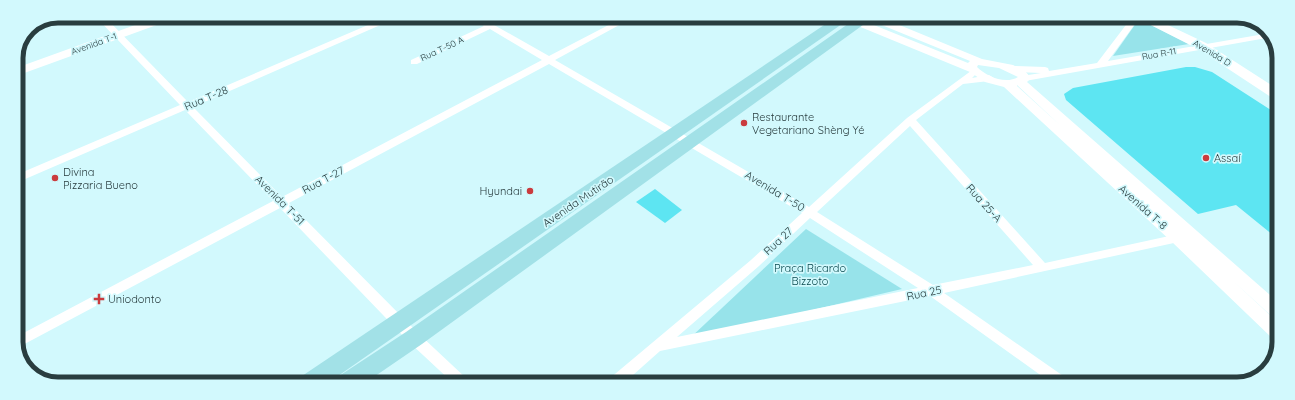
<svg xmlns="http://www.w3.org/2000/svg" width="1295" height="400" viewBox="0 0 1295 400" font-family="Quicksand,sans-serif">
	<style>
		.green { fill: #97e3ea }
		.building { fill: #5de5f2 }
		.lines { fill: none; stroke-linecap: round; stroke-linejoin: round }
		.minor { fill: #fff; fill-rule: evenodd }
		.tertiary { fill: #fff; fill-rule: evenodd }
		.secondary { fill: #fff; fill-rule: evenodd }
		.primary { fill: #a2e1e7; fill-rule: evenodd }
		.poi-dot { fill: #ca3b3e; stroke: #d2f9fd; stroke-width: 1.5 }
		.labels { text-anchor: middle; stroke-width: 3.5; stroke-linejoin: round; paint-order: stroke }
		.far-street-label { font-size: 9px; fill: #293d3f; stroke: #d2f9fd }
		.street-label { font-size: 11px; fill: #293d3f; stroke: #d2f9fd }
		.poi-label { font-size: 11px; fill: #293d3f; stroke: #d2f9fd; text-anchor: start }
		.park-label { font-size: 11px; fill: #09494e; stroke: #d2f9fd }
		.rim { fill: none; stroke: #293d3f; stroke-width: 5 }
	</style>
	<rect width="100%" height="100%" fill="#d2f9fd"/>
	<g class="green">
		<polygon points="1139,19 1189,44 1113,56"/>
		<polygon points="806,229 902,289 689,339"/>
	</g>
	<g class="building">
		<polygon points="1186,67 1195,67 1212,72 1274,112 1279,111 1278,239 1236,205 1198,214 1066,100 1064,94 1073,88"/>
		<polygon points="655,189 682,210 665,223 636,202"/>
	</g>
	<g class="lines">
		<g class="minor">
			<path d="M95 16H104L188 102 389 16H401L193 107 282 197 542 60 490 29 417 64H411V60L484 26 471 17H480L549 56 624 17H634L555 60 809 207 907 118 975 68 979 71 972 78 989 75 994 78 989 81 963 84 916 120 1045 263 1183 233 1187 234 1189 237 1187 240 1183 241 944 293 1069 380 1071 384H1053L930 296 660 351 624 383H607L609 379 751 260 802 213 549 64 289 203 419 334 467 379 469 383H453L409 342 280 208 17 348 16 337 273 201 185 110 16 183V175L180 105ZM910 126 1033 265 933 285 817 212ZM810 218 918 288 677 337 759 266Z"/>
			<polygon points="1132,17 1140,17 1108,61 1270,33 1272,37 1025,81 1022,80 1022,76 1041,73 1015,72 1011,69 1015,66 1045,67 1048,68 1049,71 1097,63"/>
		</g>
		<path class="tertiary" d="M840 17H854L968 63 970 61 867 19 866 17H880L982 59 1013 65 1025 71 1031 78 1027 82 1278 302V318L1272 317 1232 280 1278 322V340L1272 338 1172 242 1004 87 985 82 970 72 841 19ZM978 65 999 68 1018 77C1005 85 986 76 977 67ZM1017 85 1061 126 1017 86Z"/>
		<g class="secondary">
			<polygon points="160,16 178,16 176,18 16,76 16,68"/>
			<polygon points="1135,17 1151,17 1206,43 1279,90 1279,100 1274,99 1198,49"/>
		</g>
		<g class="primary">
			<polygon points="836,17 852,17 328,383 299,383 302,376"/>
			<polygon points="858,17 874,17 422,344 365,383 336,383 339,376 406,332"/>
		</g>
	</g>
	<g class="poi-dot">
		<circle cx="744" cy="123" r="4"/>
		<circle cx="1206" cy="158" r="4"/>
		<circle cx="55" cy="178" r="4"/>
		<circle cx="530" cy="191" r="4"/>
		<path d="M97 293h4v4h4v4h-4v4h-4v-4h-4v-4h4z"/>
	</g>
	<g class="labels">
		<g class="far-street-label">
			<text transform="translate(94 44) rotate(-20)" y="3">Avenida T-1</text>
			<text transform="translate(442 49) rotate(-25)" y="3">Rua T-50 A</text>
			<text transform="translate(1212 53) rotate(31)" y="3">Avenida D</text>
			<text transform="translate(1159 54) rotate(-10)" y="3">Rua R-11</text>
		</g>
		<g class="street-label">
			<text transform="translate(206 98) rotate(-23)" y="4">Rua T-28</text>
			<text transform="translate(323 180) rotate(-28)" y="4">Rua T-27</text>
			<text transform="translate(775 191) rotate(31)" y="4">Avenida T-50</text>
			<text transform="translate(280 200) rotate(45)" y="4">Avenida T-51</text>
			<text transform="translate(578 201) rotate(-34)" y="4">Avenida Mutirão</text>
			<text transform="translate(984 203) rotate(48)" y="4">Rua 25-A</text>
			<text transform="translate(1143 207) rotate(42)" y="4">Avenida T-8</text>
			<text transform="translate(778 241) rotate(-43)" y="4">Rua 27</text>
			<text transform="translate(924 293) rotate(-12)" y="4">Rua 25</text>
		</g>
		<g class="poi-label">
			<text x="752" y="121">Restaurante<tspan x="752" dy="13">Vegetariano Shèng Yé</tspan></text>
			<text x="1214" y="162">Assaí</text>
			<text x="63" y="176">Divina<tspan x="63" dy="13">Pizzaria Bueno</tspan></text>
			<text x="522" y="195" text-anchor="end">Hyundai</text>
			<text x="108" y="303">Uniodonto</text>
		</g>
		<g class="park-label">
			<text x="810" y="272">Praça Ricardo<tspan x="810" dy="13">Bizzoto</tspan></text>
		</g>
	</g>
	<path d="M0 0H1295V400H0ZM58 23H1237A35 35 0 0 1 1272 58V342A35 35 0 0 1 1237 377H58A35 35 0 0 1 23 342V58A35 35 0 0 1 58 23Z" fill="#d2f9fd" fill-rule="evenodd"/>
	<path class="rim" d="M58 23H1237A35 35 0 0 1 1272 58V342A35 35 0 0 1 1237 377H58A35 35 0 0 1 23 342V58A35 35 0 0 1 58 23Z"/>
</svg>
